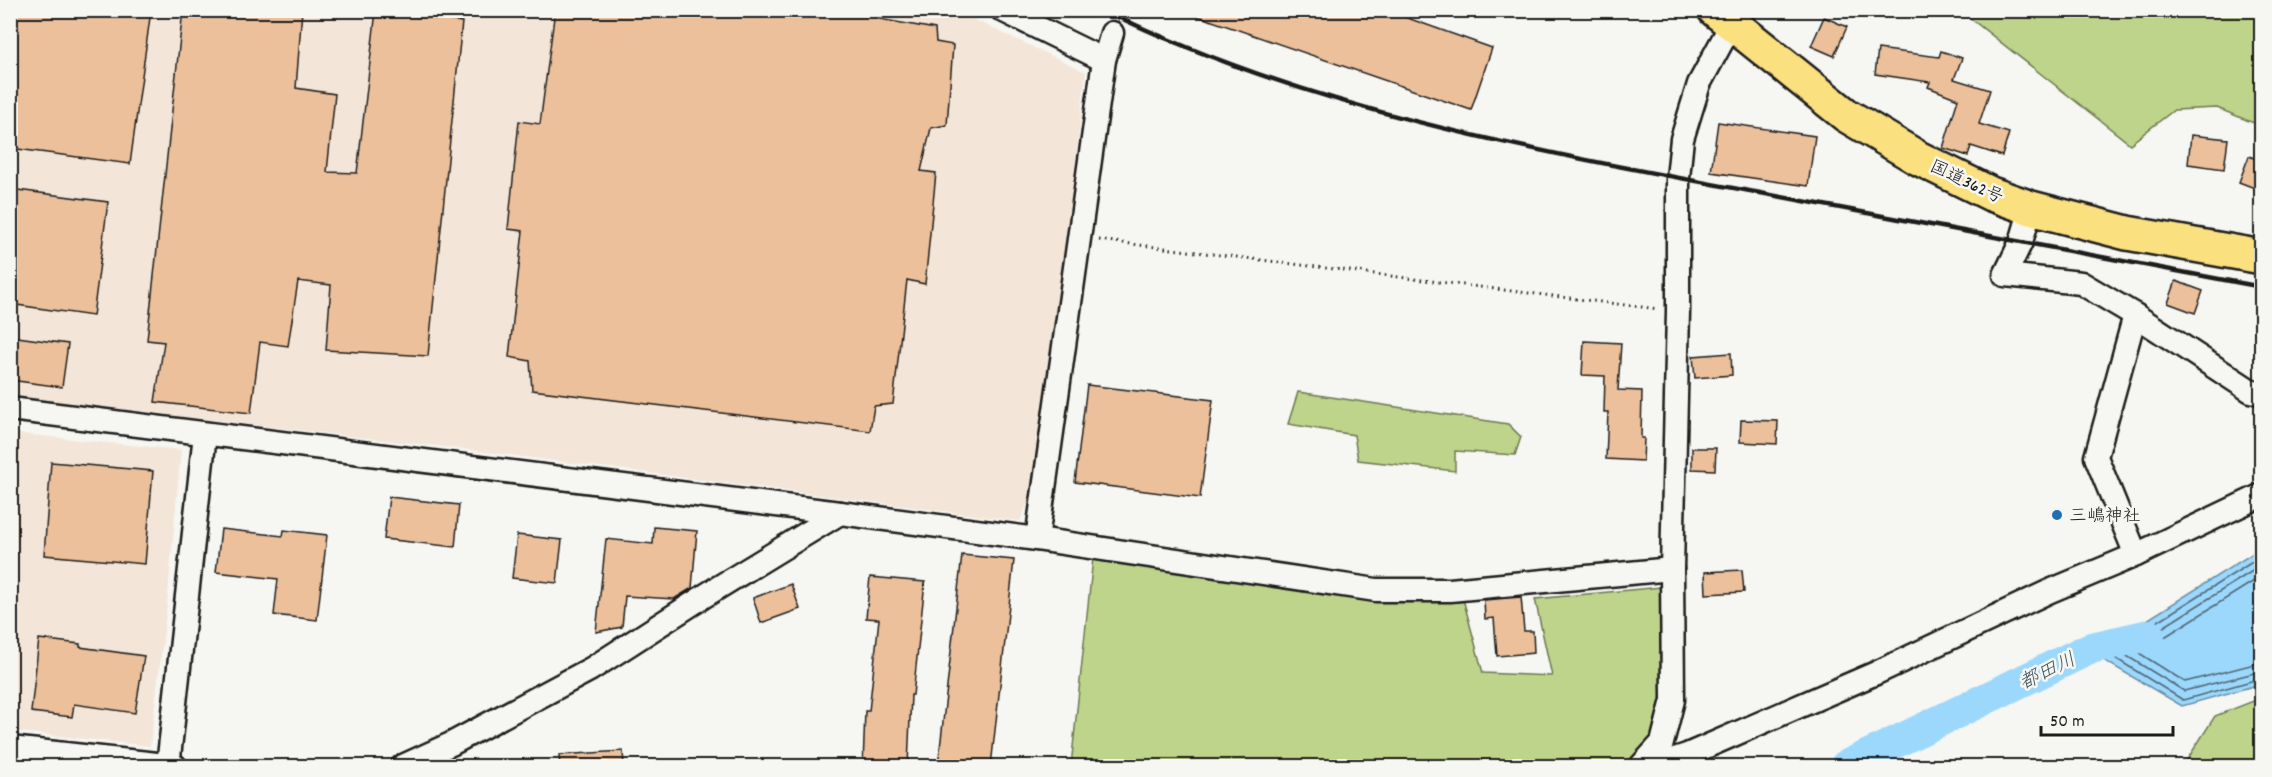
<svg xmlns="http://www.w3.org/2000/svg" width="2272" height="777" viewBox="0 0 2272 777" font-family="Dekko,'Klee One',sans-serif">
	<style>
		.built { fill: #f3e6d8 }
		.green { fill: #bdd48a; stroke: #6c7853; stroke-width: 1.5 }
		.water { fill: #9bd8fc; stroke: #688da2; stroke-width: 1.5 }
		.lines { fill: none; stroke-linecap: round; stroke-linejoin: round }
		.shore { stroke: #4f6776; stroke-width: 1.5 }
		.river { stroke: #9bd8fc; stroke-width: 32 }
		.building { fill: #ebc09b; stroke: #1c1c1c; stroke-width: 1.5 }
		.minor-casing { stroke: #1c1c1c; stroke-width: 27 }
		.highway-casing { stroke: #1c1c1c; stroke-width: 38 }
		.path { stroke: #1c1c1c; stroke-width: 3; stroke-dasharray: 1.5 4.5; stroke-linecap: butt }
		.minor { stroke: #f6f6f2; stroke-width: 22 }
		.highway { stroke: #fbe080; stroke-width: 33 }
		.rail { stroke: #1c1c1c; stroke-width: 4.5 }
		.poi-dot { fill: #1f6fb2; stroke: #f6f6f2; stroke-width: 2 }
		.labels { text-anchor: middle; stroke-width: 5; stroke-linejoin: round; paint-order: stroke }
		.street-label { font-size: 18px; fill: #1c1c1c; stroke: #f6f6f2 }
		.poi-label { font-size: 18px; fill: #1c1c1c; stroke: #f6f6f2; text-anchor: start }
		.water-label { font-size: 20px; font-style: italic; fill: #42545f; stroke: #f6f6f2 }
	</style>
	<rect width="100%" height="100%" fill="#f6f6f2"/>
	<filter id="ink" filterUnits="userSpaceOnUse"><feTurbulence type="fractalNoise" baseFrequency=".0167" numOctaves="2"/><feDisplacementMap in="SourceGraphic" scale="12" xChannelSelector="R" yChannelSelector="G"/><feConvolveMatrix kernelMatrix="1 2 1 2 8 2 1 2 1" color-interpolation-filters="sRGB"/></filter>
	<g filter="url(#ink)">
		<g class="built">
			<polygon points="11,11 956,11 1086,72 1066,244 1032,494 1020,521 469,450 11,397"/>
			<polygon points="11,433 181,450 167,605 150,746 11,731"/>
		</g>
		<g class="green">
			<polygon points="1961,11 2261,11 2261,126 2217,108 2174,110 2130,144"/>
			<polygon points="1298,392 1508,424 1521,437 1515,455 1455,451 1455,471 1358,460 1354,435 1288,424"/>
			<polygon points="1093,558 1463,599 1483,673 1552,676 1535,599 1672,586 1685,670 1658,731 1636,766 1071,766"/>
			<polygon points="2261,698 2261,766 2183,766 2215,716"/>
		</g>
		<polygon class="water" points="2261,548 2261,684 2182,706 2093,654"/>
		<g class="lines">
			<g class="shore">
				<polyline points="2262,556 2107,653 2183,700 2262,678"/>
				<polyline points="2262,565 2122,653 2184,691 2262,671"/>
				<polyline points="2262,576 2139,653 2185,682 2262,662"/>
			</g>
			<polyline class="river" points="1846,766 2091,648 2149,635"/>
		</g>
		<g class="building">
			<polygon points="10,10 151,10 130,164 10,148"/>
			<polygon points="183,10 302,10 296,88 335,94 327,172 357,173 376,11 462,22 428,356 326,350 331,285 298,281 288,346 260,342 251,413 155,402 164,342 147,340"/>
			<polygon points="555,10 881,10 879,19 935,29 936,42 953,45 947,125 931,128 921,171 936,173 925,284 907,280 893,404 874,406 870,431 532,390 530,361 509,357 523,231 508,229 519,121 540,124"/>
			<polygon points="1189,10 1385,10 1492,48 1471,110 1189,13"/>
			<polygon points="1824,17 1847,27 1834,56 1811,46"/>
			<polygon points="1878,49 1939,57 1941,51 1962,58 1954,79 1990,90 1979,124 2009,133 2002,156 1971,146 1968,156 1943,148 1958,99 1928,87 1930,82 1875,74"/>
			<polygon points="1718,122 1815,136 1808,186 1711,172"/>
			<polygon points="2191,135 2228,139 2224,169 2188,164"/>
			<polygon points="2249,156 2262,161 2262,191 2239,182"/>
			<polygon points="10,189 108,202 93,316 10,304"/>
			<polygon points="2176,281 2203,291 2195,313 2168,303"/>
			<polygon points="10,336 68,344 62,387 10,380"/>
			<polygon points="1584,341 1621,343 1618,390 1642,391 1641,438 1644,438 1643,461 1606,459 1608,412 1604,412 1605,376 1582,375"/>
			<polygon points="1731,353 1732,375 1695,378 1693,356"/>
			<polygon points="1087,385 1213,400 1200,498 1075,482"/>
			<polygon points="1741,420 1778,421 1777,444 1740,442"/>
			<polygon points="1692,448 1716,448 1715,470 1692,469"/>
			<polygon points="51,462 153,471 145,564 44,555"/>
			<polygon points="389,497 459,505 455,547 384,539"/>
			<polygon points="654,527 697,531 692,588 674,599 625,596 622,627 596,632 606,539 653,544"/>
			<polygon points="221,529 283,536 284,530 327,535 317,620 274,615 278,579 216,572"/>
			<polygon points="517,535 562,540 557,583 512,578"/>
			<polygon points="962,555 1014,560 991,766 938,766"/>
			<polygon points="1742,570 1744,592 1706,594 1705,572"/>
			<polygon points="870,577 925,582 913,695 911,695 908,766 863,766 865,711 869,711 879,619 866,618"/>
			<polygon points="791,584 800,609 761,623 753,598"/>
			<polygon points="1521,597 1524,631 1533,631 1534,653 1497,656 1494,618 1485,619 1484,600"/>
			<polygon points="39,639 80,644 80,647 144,656 135,713 74,704 72,717 31,712"/>
			<polygon points="623,751 624,766 560,766 559,755"/>
		</g>
		<g class="lines">
			<defs>
				<g id="minor">
					<polyline points="1002,10 1104,60"/>
					<polyline points="2031,208 2021,242 2005,275 2081,283 2135,315 2251,391 2262,394"/>
					<polyline points="2135,315 2096,457 2136,555"/>
					<polyline points="10,409 840,513 1037,539 1376,590 1450,590 1672,569"/>
					<polyline points="1037,539 1104,60 1112,33"/>
					<polyline points="10,748 175,766"/>
					<polyline points="168,766 205,434"/>
					<polyline points="403,766 451,744 591,669 706,595 840,513"/>
					<polyline points="1641,766 1662,743 1673,700 1672,569 1678,311 1678,178 1682,139 1699,84 1732,23"/>
					<polyline points="1653,766 1687,755 1876,673 2050,591 2136,555 2262,495"/>
				</g>
				<polyline id="highway" points="1715,10 1846,115 1918,158 1991,194 2031,208 2127,233 2262,257"/>
			</defs>
			<use href="#minor" class="minor-casing"/>
			<use href="#highway" class="highway-casing"/>
			<polyline class="path" points="1099,240 1658,309"/>
			<use href="#minor" class="minor"/>
			<use href="#highway" class="highway"/>
			<path class="rail" d="M1104 10C1307 110 1534 151 1755 192 1924 223 2093 255 2262 287"/>
		</g>
	</g>
	<circle class="poi-dot" cx="2057" cy="515" r="6"/>
	<g class="labels">
		<g class="street-label">
			<text transform="translate(1967 181) rotate(25)" y="6">国道362号</text>
		</g>
		<g class="poi-label">
			<text x="2069" y="521">三嶋神社</text>
		</g>
		<g class="water-label">
			<text transform="translate(2047 670) rotate(-26)" y="7">都田川</text>
		</g>
	</g>
	<rect width="2272" height="777" fill="none" stroke="#f6f6f2" stroke-width="36"/>
	<rect x="18" y="18" width="2236" height="741" fill="none" stroke="#1c1c1c" stroke-width="2" filter="url(#ink)"/>
	<path d="M2041 726v9h132v-9" fill="none" stroke="#1c1c1c" stroke-width="3"/>
	<text x="2050" y="726" font-size="18" fill="#1c1c1c" stroke="#f6f6f2" stroke-width="4.5" paint-order="stroke">50 m</text>
</svg>
